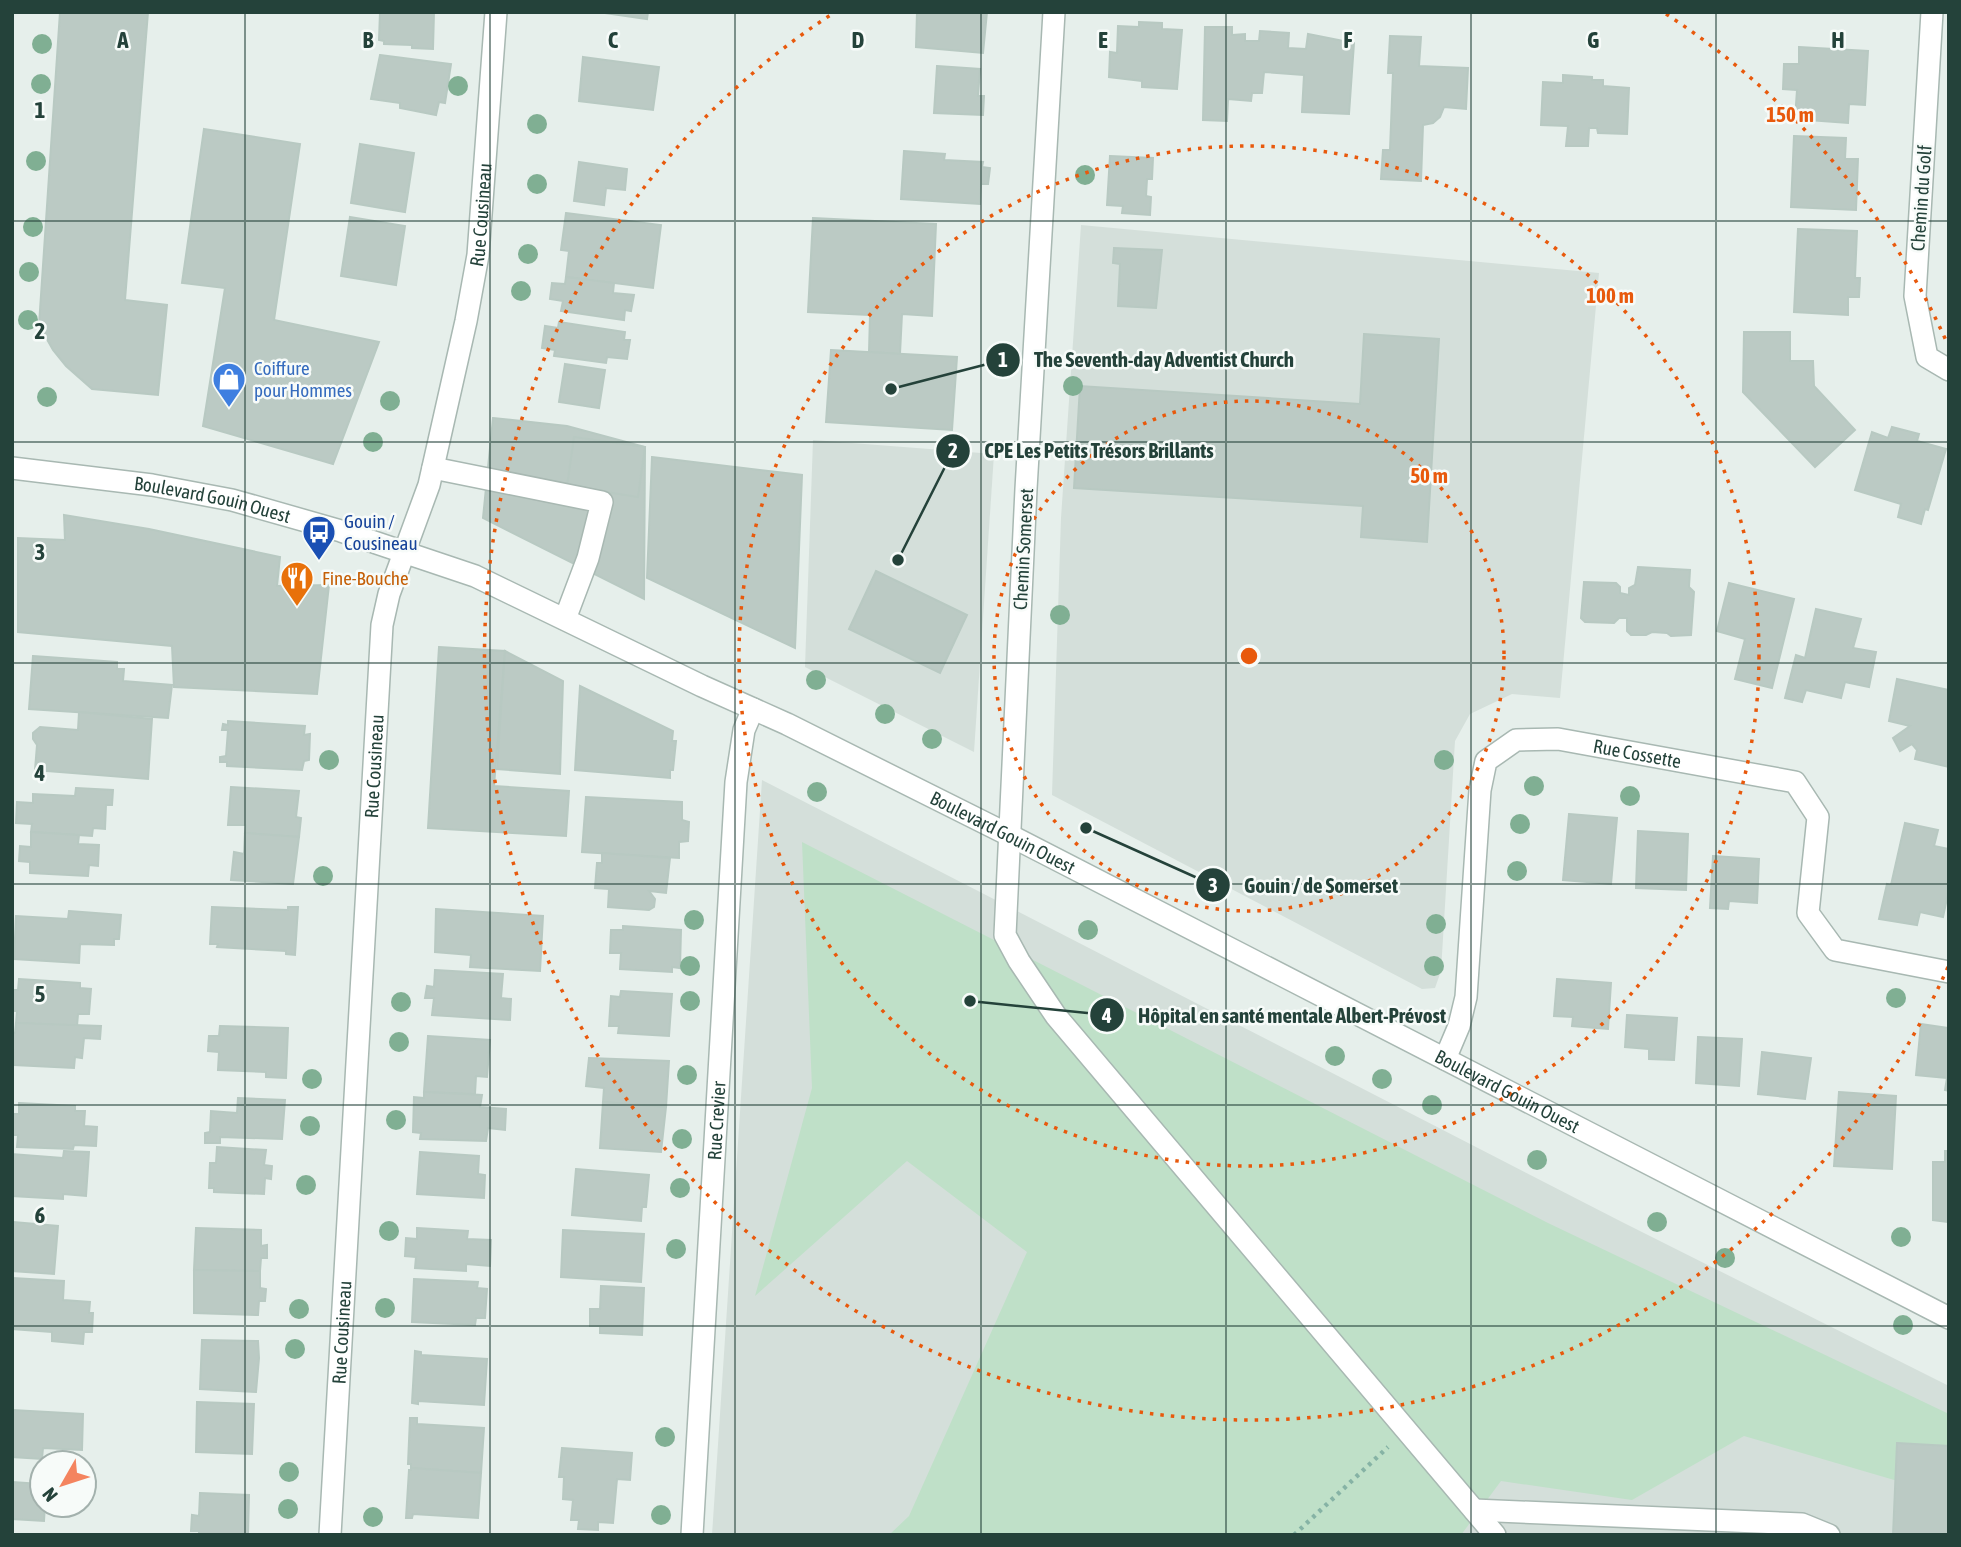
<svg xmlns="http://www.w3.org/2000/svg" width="1961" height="1547" viewBox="0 0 1961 1547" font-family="'Asap Condensed',sans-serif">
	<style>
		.built { fill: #d4dfda }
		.green { fill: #bfe0c8 }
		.building { fill: #bbcac4; stroke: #b8c9c2; stroke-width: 2 }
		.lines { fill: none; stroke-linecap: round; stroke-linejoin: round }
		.minor-casing { stroke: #a8b8b2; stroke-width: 24 }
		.path { stroke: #86b3a5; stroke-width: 4.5; stroke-dasharray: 3.5 5; stroke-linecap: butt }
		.minor { stroke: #fff; stroke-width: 21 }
		.tree { fill: #80af93 }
		.grid { fill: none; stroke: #24423a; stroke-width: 2; stroke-opacity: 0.55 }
		.ring { fill: none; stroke: #e8590c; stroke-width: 3.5; stroke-dasharray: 3.5 7 }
		.labels { text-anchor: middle; stroke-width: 5; stroke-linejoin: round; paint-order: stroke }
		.street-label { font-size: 19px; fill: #24423a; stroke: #f7fbf9 }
		.shop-label { font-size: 19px; fill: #366cbe; stroke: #f7fbf9; text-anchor: start }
		.transit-label { font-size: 19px; fill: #164399; stroke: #f7fbf9; text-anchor: start }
		.food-label { font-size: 19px; fill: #c56008; stroke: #f7fbf9; text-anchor: start }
		.grid-label { font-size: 23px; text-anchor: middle; font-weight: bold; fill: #24423a; stroke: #f7fbf9; stroke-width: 5; stroke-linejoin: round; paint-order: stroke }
		.centre { fill: #e8590c; stroke: #f7fbf9; stroke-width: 3.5 }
		.ring-label { font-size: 21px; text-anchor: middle; font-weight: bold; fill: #e8590c; stroke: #f7fbf9; stroke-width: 5; stroke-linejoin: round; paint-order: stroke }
		.leader { fill: none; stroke: #24423a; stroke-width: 2.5 }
		.callout-dot { fill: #24423a; stroke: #f7fbf9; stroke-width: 2.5 }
		.mark-label { font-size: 21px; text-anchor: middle; font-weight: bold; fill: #fff }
		.callout-label { font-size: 21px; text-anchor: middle; font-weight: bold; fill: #24423a; stroke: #f7fbf9; stroke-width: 5; stroke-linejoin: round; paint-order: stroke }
	</style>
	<rect width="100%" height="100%" fill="#e6efeb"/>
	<g class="built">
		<polygon points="1081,225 1599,273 1560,698 1512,694 1470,714 1455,741 1441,971 1435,988 1422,989 1052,795 1061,518"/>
		<polygon points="813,440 994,454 974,752 805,667"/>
		<polygon points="762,780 1622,1222 1949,1386 1949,1535 712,1535"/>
	</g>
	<polygon class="green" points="802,842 1548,1223 1949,1414 1949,1496 1744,1436 1632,1500 1501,1481 1461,1535 889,1535 909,1516 1027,1252 907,1161 755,1296 812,1088"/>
	<g class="building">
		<polygon points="60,12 148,12 125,300 167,305 158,395 92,389 66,366 53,350 39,325"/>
		<polygon points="380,12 434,12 433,49 412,48 412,45 384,44 384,41 379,40"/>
		<polygon points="598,12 648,12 647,19"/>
		<polygon points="917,12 987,12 983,53 916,47"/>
		<polygon points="1139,22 1162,23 1162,29 1182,30 1177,89 1142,87 1142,81 1109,77 1110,52 1117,53 1118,26 1139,27"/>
		<polygon points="1205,27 1232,27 1232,35 1245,34 1245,41 1259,41 1260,31 1289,33 1288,48 1306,49 1308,34 1354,43 1349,114 1302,112 1304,75 1264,72 1262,93 1252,93 1251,101 1228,99 1227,121 1203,120"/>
		<polygon points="1390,36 1421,37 1419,66 1468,68 1466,109 1444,107 1440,117 1433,123 1423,125 1421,181 1381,179 1383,150 1390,150 1393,73 1388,73"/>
		<polygon points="1799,47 1868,51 1865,105 1849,104 1848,123 1795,119 1797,90 1783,89 1784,64 1799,64"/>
		<polygon points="380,55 451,64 445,103 439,102 436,115 400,108 400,103 371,99"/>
		<polygon points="583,57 659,67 653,110 579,101"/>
		<polygon points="937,66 980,69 978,96 984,96 983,115 934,113"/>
		<polygon points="1563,75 1592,77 1592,80 1603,80 1603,86 1629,88 1627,134 1598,133 1597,128 1589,128 1588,146 1566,146 1568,126 1541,125 1543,82 1563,83"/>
		<polygon points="204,129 300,144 274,320 379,342 333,464 203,426 225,288 182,283"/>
		<polygon points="1794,136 1846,138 1845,159 1858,159 1856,210 1791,207"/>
		<polygon points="360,144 414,153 405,212 351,203"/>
		<polygon points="904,151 945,154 944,160 983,162 982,167 990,168 988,184 981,184 980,204 901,199"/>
		<polygon points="1110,156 1153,158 1152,179 1147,179 1146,196 1151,197 1150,215 1122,213 1123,206 1107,205"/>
		<polygon points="579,162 627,169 625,190 606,188 604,205 574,201"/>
		<polygon points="566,213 661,225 653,288 566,277 569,251 561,250"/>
		<polygon points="350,217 405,226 396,285 341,276"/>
		<polygon points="813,218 936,224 932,316 902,314 900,354 869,352 870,315 808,312"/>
		<polygon points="1798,229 1857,231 1855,278 1860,278 1859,297 1848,297 1848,315 1794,312"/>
		<polygon points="1114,248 1162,250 1156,308 1118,306 1120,264 1113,263"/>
		<polygon points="566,277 614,283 613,293 634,295 631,311 625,310 624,320 561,311 563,301 550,299 552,283 565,284"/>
		<polygon points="559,322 625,332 624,340 630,340 627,359 607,357 606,363 554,356 555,350 542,348 545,326 558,328"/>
		<polygon points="1744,332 1790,332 1790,361 1813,361 1814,386 1855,430 1815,467 1743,392"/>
		<polygon points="1364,334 1439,339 1427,542 1361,537 1363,506 1074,488 1080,386 1360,404"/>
		<polygon points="831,350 957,357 952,430 826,422"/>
		<polygon points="565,364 605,370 599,408 559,402"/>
		<polygon points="493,418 567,426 645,447 644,599 483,518"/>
		<polygon points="1892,427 1919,434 1917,441 1946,449 1928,510 1925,509 1921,524 1898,517 1901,504 1855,490 1872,432 1888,438"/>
		<polygon points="574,437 645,447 638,497 567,486"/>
		<polygon points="652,457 802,475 795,648 647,578"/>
		<polygon points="64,515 149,529 280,557 277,586 329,585 317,694 174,687 172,646 18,632 18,538 65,540"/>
		<polygon points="1638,567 1690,570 1689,587 1694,592 1691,635 1671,636 1667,633 1652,632 1646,635 1631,635 1627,631 1627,618 1619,618 1614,623 1585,622 1581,618 1584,582 1616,583 1620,587 1620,593 1629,595 1629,588 1635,585"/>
		<polygon points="876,571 967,615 940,673 849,629"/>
		<polygon points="1729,583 1794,599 1772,688 1735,679 1745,639 1717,631"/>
		<polygon points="1816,609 1861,619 1853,648 1876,652 1869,687 1845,682 1841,698 1806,690 1802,702 1785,698 1796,655 1805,658"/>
		<polygon points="439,647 505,651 494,786 569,791 566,836 428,828"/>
		<polygon points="505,651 563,681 560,774 497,769"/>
		<polygon points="33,656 117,662 117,669 124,669 123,681 172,685 168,718 29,709"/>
		<polygon points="1897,679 1949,690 1949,767 1915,759 1917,750 1912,744 1900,751 1893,738 1910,726 1889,721"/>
		<polygon points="580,686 673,731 672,741 676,741 673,770 670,770 670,778 575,770"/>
		<polygon points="79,712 152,719 148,779 35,770 37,745 33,739 33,733 40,727 78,730"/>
		<polygon points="228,721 305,726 304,735 310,734 309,760 304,761 302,770 227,766 227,762 220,762 220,757 226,756 228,730 222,730 223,724 228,725"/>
		<polygon points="231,787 299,791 296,817 301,818 299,837 245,833 246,825 228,825"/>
		<polygon points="76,788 113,790 112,805 106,805 105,829 93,828 92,836 31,832 32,824 16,823 17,802 33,803 33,794 75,796"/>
		<polygon points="586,797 682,802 682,820 689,822 688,841 679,842 679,858 582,852"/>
		<polygon points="1569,814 1617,818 1611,884 1563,880"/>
		<polygon points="1905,823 1938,830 1934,846 1949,849 1949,889 1943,917 1920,912 1917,925 1879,919 1887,884 1891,885"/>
		<polygon points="1638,831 1688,834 1686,890 1636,888"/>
		<polygon points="31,832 79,835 78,844 99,845 98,866 89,865 88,876 30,873 30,862 19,861 20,846 31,847"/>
		<polygon points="245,833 299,837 293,884 231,880 234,852 244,854"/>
		<polygon points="602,853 670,858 666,893 649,891 655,899 654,907 649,910 608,907 609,889 595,888 597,863 602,863"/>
		<polygon points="1713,856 1759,859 1757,903 1729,901 1728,909 1710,908"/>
		<polygon points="212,907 288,910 288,907 298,907 295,955 286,954 286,951 217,947 218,944 210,944"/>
		<polygon points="436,909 543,916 540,971 470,967 471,955 435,952"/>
		<polygon points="69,911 121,915 119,939 114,939 114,945 80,944 79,963 14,959 16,916 68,919"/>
		<polygon points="623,926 681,930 680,968 672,967 672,972 620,969 621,953 610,953 611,930 623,930"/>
		<polygon points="435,970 503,974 501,998 511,999 510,1020 432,1015 434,998 425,998 427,986 434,987"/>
		<polygon points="19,979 80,983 80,988 91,989 89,1014 78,1014 77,1026 16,1023 17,1011 12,1011 12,990 18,990"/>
		<polygon points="1557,979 1611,983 1608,1029 1572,1026 1573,1017 1554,1016"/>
		<polygon points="621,991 672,994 669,1036 618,1033 619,1026 609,1026 611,996 620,997"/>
		<polygon points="1627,1015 1677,1018 1674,1060 1649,1059 1649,1049 1625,1047"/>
		<polygon points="16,1023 101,1026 100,1039 84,1038 82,1058 75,1057 74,1068 14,1065 12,1033 15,1033"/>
		<polygon points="1921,1024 1949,1028 1949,1091 1945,1090 1947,1078 1916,1075"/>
		<polygon points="220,1026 288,1028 286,1078 266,1077 266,1072 218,1070 219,1052 208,1051 209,1036 219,1036"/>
		<polygon points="428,1036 490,1040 487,1077 476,1076 475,1094 424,1092"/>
		<polygon points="1698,1037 1742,1039 1739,1086 1696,1083"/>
		<polygon points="1762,1052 1811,1058 1805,1099 1758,1094"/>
		<polygon points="589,1058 669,1061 666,1107 603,1102 604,1088 586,1086"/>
		<polygon points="424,1092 482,1095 480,1107 506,1109 505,1130 488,1128 486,1141 420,1139 421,1133 413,1132 414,1097 424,1098"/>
		<polygon points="1839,1092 1896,1096 1892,1169 1834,1166"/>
		<polygon points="238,1098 285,1100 282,1139 220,1137 220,1143 205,1143 205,1133 210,1132 211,1111 237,1113"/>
		<polygon points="603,1102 666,1107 661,1152 600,1148"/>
		<polygon points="19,1103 75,1106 75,1111 85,1111 84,1126 97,1127 96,1146 74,1145 73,1149 17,1147 18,1135 12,1135 12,1114 19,1114"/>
		<polygon points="217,1147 266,1150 264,1165 272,1166 271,1179 265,1178 264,1194 214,1192 214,1188 209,1188 210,1163 216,1163"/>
		<polygon points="64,1151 89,1152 86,1196 63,1194 63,1199 12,1196 12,1154 63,1158"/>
		<polygon points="1945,1151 1949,1151 1949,1222 1933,1220 1933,1162 1945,1162"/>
		<polygon points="420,1152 479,1156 478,1174 485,1175 484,1198 417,1194"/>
		<polygon points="576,1169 649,1175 646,1207 642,1207 641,1221 572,1215"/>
		<polygon points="13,1222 58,1226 54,1274 12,1271"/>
		<polygon points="196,1228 261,1230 261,1246 267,1245 267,1258 261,1258 260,1271 194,1270"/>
		<polygon points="417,1228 468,1231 467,1239 491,1240 490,1266 466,1264 466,1271 415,1268 416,1257 405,1256 406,1238 417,1239"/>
		<polygon points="563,1230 644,1234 641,1282 561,1277"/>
		<polygon points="194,1270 260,1271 260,1288 266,1289 265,1301 259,1301 258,1315 194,1313"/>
		<polygon points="12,1278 64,1281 63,1300 90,1302 89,1313 93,1313 92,1332 84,1332 83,1344 52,1341 52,1332 12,1329"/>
		<polygon points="414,1279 478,1282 477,1288 487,1289 485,1318 476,1318 475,1325 412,1322"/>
		<polygon points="601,1286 644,1288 642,1335 600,1333 600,1326 590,1326 590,1309 600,1309"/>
		<polygon points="202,1340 258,1341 259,1358 256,1392 200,1389"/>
		<polygon points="415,1351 421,1352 421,1355 487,1359 484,1405 418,1401 418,1404 412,1403"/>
		<polygon points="197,1402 254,1404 252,1454 196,1452"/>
		<polygon points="12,1410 83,1414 82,1450 43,1448 42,1459 12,1457"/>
		<polygon points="410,1418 417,1418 417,1424 484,1428 481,1473 411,1468 411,1464 408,1464"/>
		<polygon points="1897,1443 1949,1446 1948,1535 1893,1535"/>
		<polygon points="562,1448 632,1453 630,1480 617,1479 613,1523 598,1522 598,1530 578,1529 579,1520 571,1520 573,1500 563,1499 564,1477 559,1477"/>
		<polygon points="411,1468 481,1473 478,1518 413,1514 412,1518 406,1518 409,1470 411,1470"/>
		<polygon points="12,1482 40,1484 38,1505 45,1505 44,1521 12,1519"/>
		<polygon points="200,1493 249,1495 248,1535 199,1535 199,1531 191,1531 192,1515 199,1516"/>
	</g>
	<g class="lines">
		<defs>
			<g id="minor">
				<polyline points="1054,12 1026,489 1005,935 1019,961 1056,1016 1495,1535"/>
				<polyline points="1932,12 1915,296 1927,357 1949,370"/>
				<path id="s1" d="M12 468 152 485 232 500 341 531 475 576 702 686 787 724 1009 835 1949 1318"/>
				<polyline points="433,468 602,502 588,558 565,619"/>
				<path id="s2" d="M1445 1059 1459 1026 1466 997 1480 790 1486 761 1516 740 1558 739 1795 782 1818 817 1808 913 1835 950 1949 972"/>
				<polyline points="1474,1510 1802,1524 1829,1535"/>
				<path id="s3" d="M330 1535 382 625 389 594 429 485 466 321 478 255 496 12"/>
				<path id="s4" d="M692 1535 736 782 744 730 753 709"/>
			</g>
		</defs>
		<use href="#minor" class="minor-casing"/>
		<polyline class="path" points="1294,1535 1388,1447"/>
		<use href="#minor" class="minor"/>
	</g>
	<g class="tree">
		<circle cx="42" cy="44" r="10"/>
		<circle cx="41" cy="84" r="10"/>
		<circle cx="458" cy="86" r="10"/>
		<circle cx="537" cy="124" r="10"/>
		<circle cx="36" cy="161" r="10"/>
		<circle cx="1085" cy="175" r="10"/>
		<circle cx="537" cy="184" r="10"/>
		<circle cx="33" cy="227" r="10"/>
		<circle cx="528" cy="254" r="10"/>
		<circle cx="29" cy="272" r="10"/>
		<circle cx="521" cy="291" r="10"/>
		<circle cx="28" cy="320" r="10"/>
		<circle cx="1073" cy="386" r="10"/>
		<circle cx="47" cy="397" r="10"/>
		<circle cx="390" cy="401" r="10"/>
		<circle cx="373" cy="442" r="10"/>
		<circle cx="1060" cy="615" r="10"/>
		<circle cx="816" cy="680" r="10"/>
		<circle cx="885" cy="714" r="10"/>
		<circle cx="932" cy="739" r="10"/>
		<circle cx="329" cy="760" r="10"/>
		<circle cx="1444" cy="760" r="10"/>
		<circle cx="1534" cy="786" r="10"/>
		<circle cx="817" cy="792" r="10"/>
		<circle cx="1630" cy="796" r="10"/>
		<circle cx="1520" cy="824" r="10"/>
		<circle cx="1517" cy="871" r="10"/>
		<circle cx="323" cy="876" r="10"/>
		<circle cx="694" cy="920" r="10"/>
		<circle cx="1436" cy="924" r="10"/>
		<circle cx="1088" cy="930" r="10"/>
		<circle cx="690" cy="966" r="10"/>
		<circle cx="1434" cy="966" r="10"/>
		<circle cx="1896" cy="998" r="10"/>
		<circle cx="690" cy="1001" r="10"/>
		<circle cx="401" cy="1002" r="10"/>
		<circle cx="399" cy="1042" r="10"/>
		<circle cx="1335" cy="1056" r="10"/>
		<circle cx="687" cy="1075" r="10"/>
		<circle cx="312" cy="1079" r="10"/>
		<circle cx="1382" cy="1079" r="10"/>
		<circle cx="1432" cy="1105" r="10"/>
		<circle cx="396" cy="1120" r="10"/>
		<circle cx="310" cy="1126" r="10"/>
		<circle cx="682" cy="1139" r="10"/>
		<circle cx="1537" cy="1160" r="10"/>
		<circle cx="306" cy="1185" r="10"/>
		<circle cx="680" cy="1188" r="10"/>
		<circle cx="1657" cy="1222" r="10"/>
		<circle cx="389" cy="1231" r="10"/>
		<circle cx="1901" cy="1237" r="10"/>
		<circle cx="676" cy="1249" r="10"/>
		<circle cx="1725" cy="1258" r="10"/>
		<circle cx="385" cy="1308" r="10"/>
		<circle cx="299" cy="1309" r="10"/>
		<circle cx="1903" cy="1325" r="10"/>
		<circle cx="295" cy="1349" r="10"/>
		<circle cx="665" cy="1437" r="10"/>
		<circle cx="289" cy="1472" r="10"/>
		<circle cx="288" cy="1509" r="10"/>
		<circle cx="661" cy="1515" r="10"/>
		<circle cx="373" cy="1517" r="10"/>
	</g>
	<path class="grid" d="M245 12V1535M490 12V1535M735 12V1535M981 12V1535M1226 12V1535M1471 12V1535M1716 12V1535M12 221H1949M12 442H1949M12 663H1949M12 884H1949M12 1105H1949M12 1326H1949"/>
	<g class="ring">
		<circle cx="1249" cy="656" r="255"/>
		<circle cx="1249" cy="656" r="510"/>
		<path d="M1948 967A765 765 0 1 1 832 14M1666 14A765 765 0 0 1 1948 345"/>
	</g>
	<defs>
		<symbol id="shop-pin" viewBox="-11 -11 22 30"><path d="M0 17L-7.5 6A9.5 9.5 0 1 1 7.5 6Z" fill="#3f7fe0" stroke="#f7fbf9"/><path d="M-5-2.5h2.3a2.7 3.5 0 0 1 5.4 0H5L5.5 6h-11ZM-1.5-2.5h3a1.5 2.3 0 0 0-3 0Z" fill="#fff"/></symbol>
		<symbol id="bus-pin" viewBox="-11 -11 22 30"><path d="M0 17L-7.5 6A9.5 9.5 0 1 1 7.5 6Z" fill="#1a4fb4" stroke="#f7fbf9"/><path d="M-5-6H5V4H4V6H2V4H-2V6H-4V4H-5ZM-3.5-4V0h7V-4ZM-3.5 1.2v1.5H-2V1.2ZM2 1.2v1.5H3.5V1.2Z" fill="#fff"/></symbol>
		<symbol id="restaurant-pin" viewBox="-11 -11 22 30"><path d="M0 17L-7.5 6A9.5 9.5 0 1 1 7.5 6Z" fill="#e8710a" stroke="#f7fbf9"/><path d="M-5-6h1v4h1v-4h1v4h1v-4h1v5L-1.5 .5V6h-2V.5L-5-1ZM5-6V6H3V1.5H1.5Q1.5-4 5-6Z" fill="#fff"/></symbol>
	</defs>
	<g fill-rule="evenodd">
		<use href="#shop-pin" x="210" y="360" width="38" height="52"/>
		<use href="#bus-pin" x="300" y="513" width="38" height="52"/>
		<use href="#restaurant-pin" x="278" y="559" width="38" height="52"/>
	</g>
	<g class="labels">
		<g class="street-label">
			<text transform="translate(1921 198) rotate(-86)" y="7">Chemin du Golf</text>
			<text dy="7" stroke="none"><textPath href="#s3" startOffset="1335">Rue Cousineau</textPath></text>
			<text dy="7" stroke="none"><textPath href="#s1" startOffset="203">Boulevard Gouin Ouest</textPath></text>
			<text transform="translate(1023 549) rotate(-87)" y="7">Chemin Somerset</text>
			<text dy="7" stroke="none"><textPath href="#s2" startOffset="462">Rue Cossette</textPath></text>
			<text dy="7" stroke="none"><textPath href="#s3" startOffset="770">Rue Cousineau</textPath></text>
			<text dy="7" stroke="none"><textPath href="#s1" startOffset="1064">Boulevard Gouin Ouest</textPath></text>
			<text dy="7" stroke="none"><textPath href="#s1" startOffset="1631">Boulevard Gouin Ouest</textPath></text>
			<text dy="7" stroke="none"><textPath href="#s4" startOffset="415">Rue Crevier</textPath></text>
			<text dy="7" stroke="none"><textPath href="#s3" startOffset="203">Rue Cousineau</textPath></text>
		</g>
		<g class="shop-label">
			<text x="254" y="375">Coiffure<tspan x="254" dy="22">pour Hommes</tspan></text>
		</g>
		<g class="transit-label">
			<text x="344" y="528">Gouin /<tspan x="344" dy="22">Cousineau</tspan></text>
		</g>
		<g class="food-label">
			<text x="322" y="585">Fine-Bouche</text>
		</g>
	</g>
	<g class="grid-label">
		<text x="123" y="48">A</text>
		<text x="368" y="48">B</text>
		<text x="613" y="48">C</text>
		<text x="858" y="48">D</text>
		<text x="1103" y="48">E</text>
		<text x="1348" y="48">F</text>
		<text x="1593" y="48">G</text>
		<text x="1838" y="48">H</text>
		<text x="40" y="118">1</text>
		<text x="40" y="339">2</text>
		<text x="40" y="560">3</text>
		<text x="40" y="781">4</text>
		<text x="40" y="1002">5</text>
		<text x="40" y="1223">6</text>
	</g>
	<circle cx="1249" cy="656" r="10" class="centre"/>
	<g class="ring-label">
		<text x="1790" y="122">150 m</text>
		<text x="1610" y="303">100 m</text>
		<text x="1429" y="483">50 m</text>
	</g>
	<path class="leader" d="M891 389L1003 360M898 560L953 451M1086 828L1213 885M970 1001L1107 1015"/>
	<g class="callout-dot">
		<circle cx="891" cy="389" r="7"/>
		<circle cx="898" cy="560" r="7"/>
		<circle cx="1086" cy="828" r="7"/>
		<circle cx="970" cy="1001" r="7"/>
		<circle cx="1003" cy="360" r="18"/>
		<circle cx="953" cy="451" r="18"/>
		<circle cx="1213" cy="885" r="18"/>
		<circle cx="1107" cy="1015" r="18"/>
	</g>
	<g class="mark-label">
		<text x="1003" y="367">1</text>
		<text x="953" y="458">2</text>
		<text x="1213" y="893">3</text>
		<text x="1107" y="1023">4</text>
	</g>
	<g class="callout-label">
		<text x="1164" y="367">The Seventh-day Adventist Church</text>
		<text x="1099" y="458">CPE Les Petits Trésors Brillants</text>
		<text x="1321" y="893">Gouin / de Somerset</text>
		<text x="1292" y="1023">Hôpital en santé mentale Albert-Prévost</text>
	</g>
	<rect width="1961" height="1547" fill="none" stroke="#24423a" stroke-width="28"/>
	<g transform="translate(63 1484) rotate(231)"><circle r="33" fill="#f7fbf9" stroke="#a3b1ad" stroke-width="2"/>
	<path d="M0-5L12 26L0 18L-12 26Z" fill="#f4845f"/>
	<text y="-10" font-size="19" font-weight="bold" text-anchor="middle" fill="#24423a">N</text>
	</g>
</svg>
